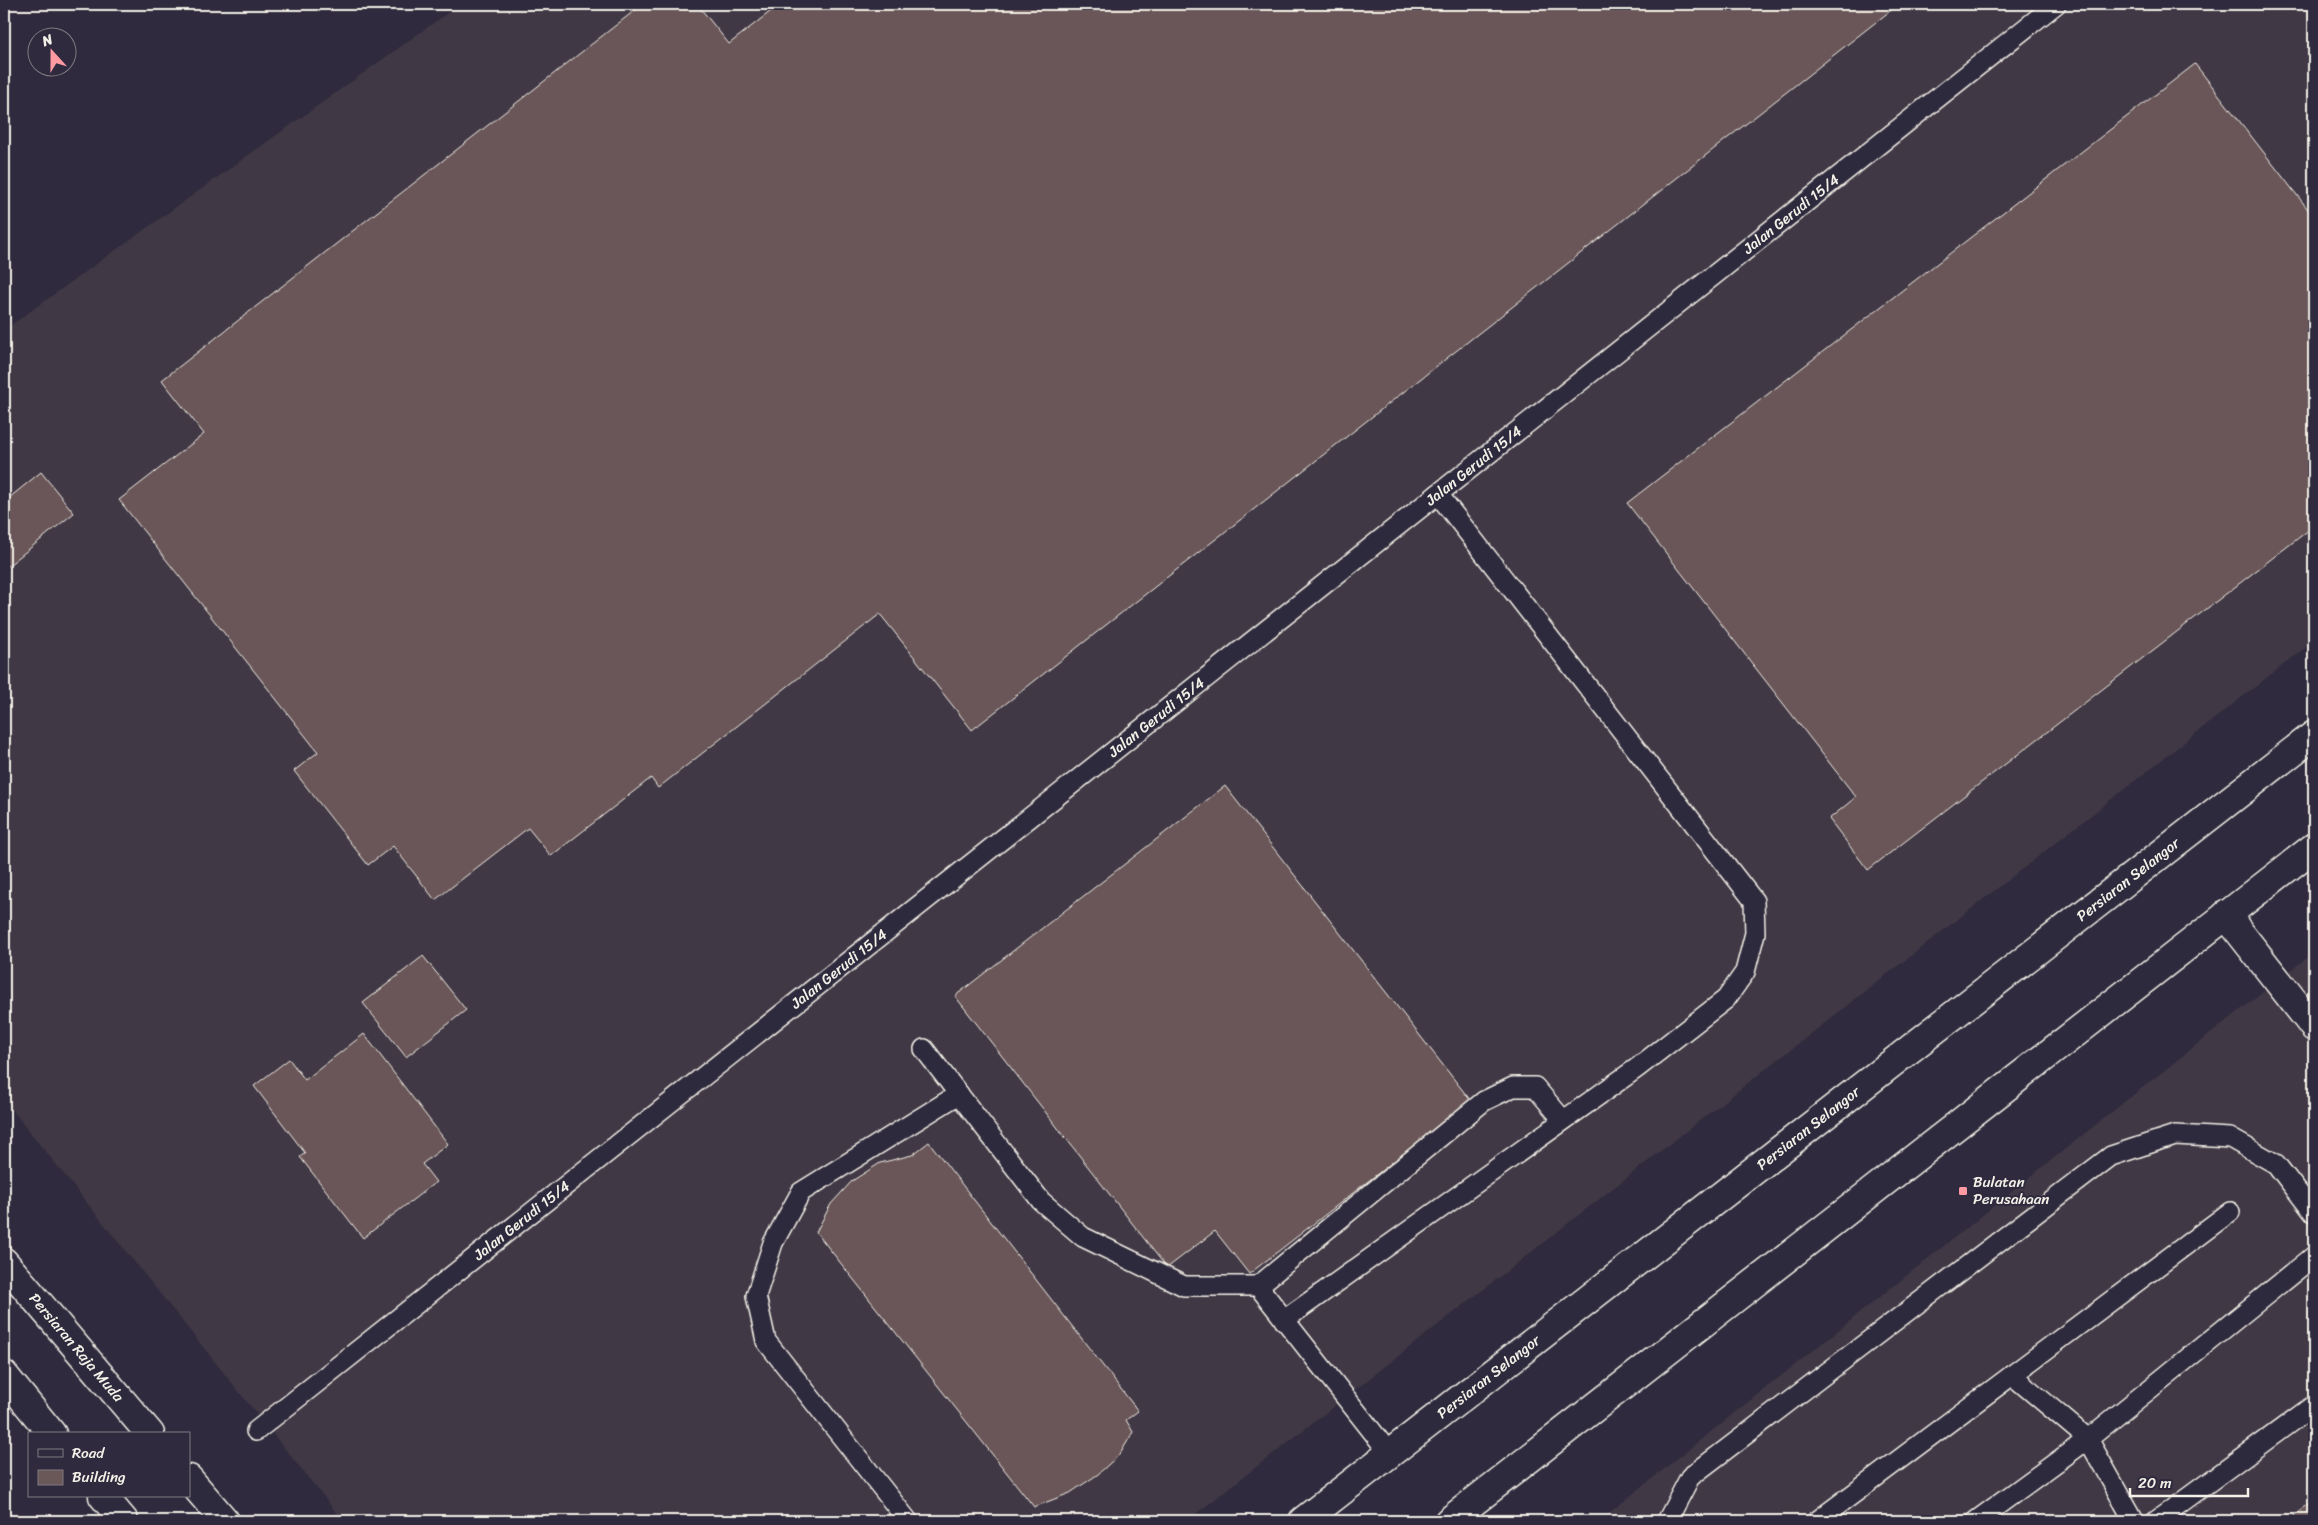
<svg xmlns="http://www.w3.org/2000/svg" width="2318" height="1525" viewBox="0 0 2318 1525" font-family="Sriracha,sans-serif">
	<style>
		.built { fill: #413845 }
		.building { fill: #6a5758; stroke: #f4f1e8 }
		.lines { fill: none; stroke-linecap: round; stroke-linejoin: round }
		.lane-casing { stroke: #f4f1e8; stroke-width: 22 }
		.street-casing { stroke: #f4f1e8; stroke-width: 31 }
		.primary-casing { stroke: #f4f1e8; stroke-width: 31 }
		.lane { stroke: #2f2a3d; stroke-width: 19 }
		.street { stroke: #2f2a3d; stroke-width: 28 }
		.primary { stroke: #2f2a3d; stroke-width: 28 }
		.poi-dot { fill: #ff9aa2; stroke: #2f2a3d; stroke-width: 2 }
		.labels { text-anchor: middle; stroke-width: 4; stroke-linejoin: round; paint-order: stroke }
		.street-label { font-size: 15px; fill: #f4f1e8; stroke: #2f2a3d }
		.poi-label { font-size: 15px; fill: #f4f1e8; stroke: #2f2a3d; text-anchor: start }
	</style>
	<rect width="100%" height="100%" fill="#2f2a3d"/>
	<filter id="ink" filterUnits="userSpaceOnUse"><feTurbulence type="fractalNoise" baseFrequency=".02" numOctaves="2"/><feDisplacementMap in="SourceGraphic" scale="10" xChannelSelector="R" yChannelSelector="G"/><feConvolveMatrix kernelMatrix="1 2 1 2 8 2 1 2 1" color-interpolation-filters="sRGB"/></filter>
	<g filter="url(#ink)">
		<g class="built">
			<polygon points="460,4 2314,4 2314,641 1187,1521 343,1521 4,1100 4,330"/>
			<polygon points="2314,952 2314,1521 1599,1521 2128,1099"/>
		</g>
		<g class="building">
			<polygon points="643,4 697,4 729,44 780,4 1899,4 972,730 880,614 658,788 651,778 551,856 528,828 435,900 393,846 368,865 294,771 318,752 119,500 204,434 162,380"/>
			<polygon points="2195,64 2314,217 2314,526 1868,870 1829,819 1856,797 1627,503"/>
			<polygon points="41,472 74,513 4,569 4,502"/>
			<polygon points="1225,786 1471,1101 1249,1274 1215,1231 1167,1268 955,996"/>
			<polygon points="423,956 466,1010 406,1057 363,1003"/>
			<polygon points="364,1034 448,1144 422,1164 436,1182 363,1238 300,1157 305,1153 254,1086 289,1059 305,1080"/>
			<polygon points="929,1142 1138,1411 1126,1420 1133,1432 1120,1454 1097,1475 1070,1493 1034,1507 816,1232 831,1204 852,1181 880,1163 912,1155"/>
			<polygon points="2314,1501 2314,1521 2288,1521"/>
		</g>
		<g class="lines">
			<defs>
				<g id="lane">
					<polyline points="924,1049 1041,1201 1083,1237 1184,1286 1258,1286 1390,1454"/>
					<polyline points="1258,1286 1484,1101 1513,1087 1535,1087 1563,1120"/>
					<polyline points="1284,1320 1637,1068 1726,999 1745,972 1755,933 1754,901 1438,494"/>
					<polyline points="2012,1375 2088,1439 2134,1521"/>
					<path id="s1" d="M256 1431 2056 4"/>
					<polyline points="908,1521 766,1341 756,1296 773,1243 801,1192 959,1094"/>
					<polyline points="1667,1521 1690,1477 2111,1156 2175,1135 2230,1138 2276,1164 2314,1213"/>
					<polyline points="1817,1521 2230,1212"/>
					<polyline points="1976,1521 2088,1439 2314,1256"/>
					<polyline points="2156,1521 2314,1405"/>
				</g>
				<polyline id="street" points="2226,915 2314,1027"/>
				<g id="primary">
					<path id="s2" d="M4 1262 150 1434"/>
					<polyline points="4,1375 52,1434"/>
					<polyline points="189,1479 225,1521"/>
					<polyline points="103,1496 124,1521"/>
					<path id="s3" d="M1303 1521 2314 735"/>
					<polyline points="1449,1521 2314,847"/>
				</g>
			</defs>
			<use href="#lane" class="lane-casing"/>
			<use href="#street" class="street-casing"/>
			<use href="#primary" class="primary-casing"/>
			<use href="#lane" class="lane"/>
			<use href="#street" class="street"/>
			<use href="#primary" class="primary"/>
		</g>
	</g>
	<rect class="poi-dot" x="1958" y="1186" width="10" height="10" rx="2.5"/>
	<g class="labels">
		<g class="street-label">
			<text dy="5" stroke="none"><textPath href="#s1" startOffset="1959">Jalan Gerudi 15/4</textPath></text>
			<text dy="5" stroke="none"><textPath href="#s1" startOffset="1554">Jalan Gerudi 15/4</textPath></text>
			<text dy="5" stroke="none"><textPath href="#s1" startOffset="1149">Jalan Gerudi 15/4</textPath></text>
			<text dy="5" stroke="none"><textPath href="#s3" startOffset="1045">Persiaran Selangor</textPath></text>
			<text dy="5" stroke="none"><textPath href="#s1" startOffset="744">Jalan Gerudi 15/4</textPath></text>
			<text dy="5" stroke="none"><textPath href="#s3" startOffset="640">Persiaran Selangor</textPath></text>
			<text dy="5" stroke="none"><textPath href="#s1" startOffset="339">Jalan Gerudi 15/4</textPath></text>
			<text dy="5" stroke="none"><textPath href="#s2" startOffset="112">Persiaran Raja Muda</textPath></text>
			<text dy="5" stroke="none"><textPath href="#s3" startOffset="235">Persiaran Selangor</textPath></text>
		</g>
		<g class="poi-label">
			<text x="1973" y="1187">Bulatan<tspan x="1973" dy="17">Perusahaan</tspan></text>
		</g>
	</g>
	<rect width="2318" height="1525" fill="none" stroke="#2f2a3d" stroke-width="20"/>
	<rect x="10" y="10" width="2298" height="1505" fill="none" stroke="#f4f1e8" stroke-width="2" filter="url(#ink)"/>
	<rect x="28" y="1432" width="162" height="65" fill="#2f2a3d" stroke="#7e7a81"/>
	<rect x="38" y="1449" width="25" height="8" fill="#2f2a3d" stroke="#7e7a81"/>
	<text x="72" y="1458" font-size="15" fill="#f4f1e8">Road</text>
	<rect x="38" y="1470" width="25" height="15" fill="#6a5758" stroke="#7e7a81"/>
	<text x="72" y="1482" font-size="15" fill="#f4f1e8">Building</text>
	<g transform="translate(52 52) rotate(339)"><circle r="24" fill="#2f2a3d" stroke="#7e7a81"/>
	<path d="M0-4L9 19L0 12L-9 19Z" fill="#ff9aa2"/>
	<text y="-8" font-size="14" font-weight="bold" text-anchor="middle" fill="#f4f1e8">N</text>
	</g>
	<path d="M2130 1488v8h118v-8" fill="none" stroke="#f4f1e8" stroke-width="2.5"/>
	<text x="2138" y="1488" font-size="15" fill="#f4f1e8" stroke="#2f2a3d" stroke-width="4" paint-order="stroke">20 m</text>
</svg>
